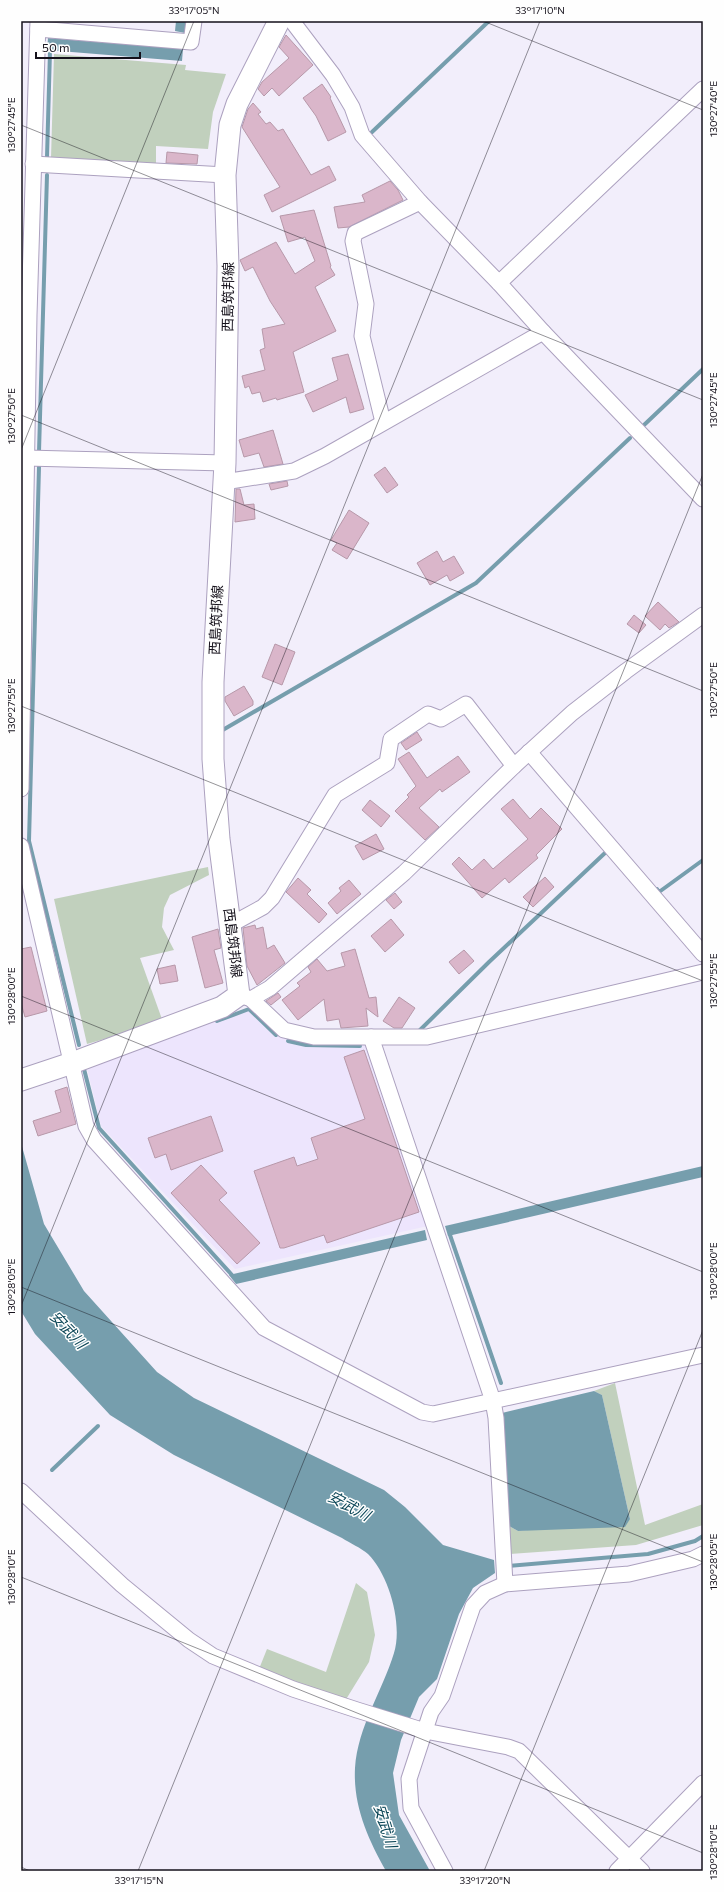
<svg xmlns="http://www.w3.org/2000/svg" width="724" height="1892" viewBox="0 0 724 1892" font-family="Commissioner,'Noto Sans JP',sans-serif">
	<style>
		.built { fill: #ede5fd }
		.green { fill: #c1d0bd }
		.water { fill: #769ead }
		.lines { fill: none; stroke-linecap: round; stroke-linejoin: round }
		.stream { stroke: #769ead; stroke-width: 4 }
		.building { fill: #dab6ca; stroke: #b798a9 }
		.minor-casing { stroke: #aca1bf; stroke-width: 17 }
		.secondary-casing { stroke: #aca1bf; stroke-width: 23 }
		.minor { stroke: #fff; stroke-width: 15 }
		.secondary { stroke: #fff; stroke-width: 21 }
		.ticks { fill: none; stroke: #15111b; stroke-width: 1; stroke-opacity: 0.45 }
		.labels { text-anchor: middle; stroke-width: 3; stroke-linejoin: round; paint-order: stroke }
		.street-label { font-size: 14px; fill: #15111b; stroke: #fefefe }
		.water-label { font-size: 15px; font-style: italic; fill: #0a4556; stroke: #fefefe }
		.neatline { fill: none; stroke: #15111b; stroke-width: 1.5 }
		.ticks-label { font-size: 10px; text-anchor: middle; fill: #15111b }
	</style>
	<rect width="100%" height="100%" fill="#f2eefb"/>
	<polygon class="built" points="249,1008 280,1035 307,1043 367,1045 428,1226 235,1269 101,1126 86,1064"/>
	<g class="green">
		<polygon points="54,54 186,65 185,70 226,74 213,112 208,149 156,146 156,164 51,158"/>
		<polygon points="208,867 209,875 170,895 164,908 162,927 174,950 140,958 163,1022 87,1044 54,899"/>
		<polygon points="615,1383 645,1525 703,1504 703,1525 636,1545 510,1554 509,1526 518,1531 630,1519 602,1395 594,1391"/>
		<polygon points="356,1583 367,1592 375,1635 369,1662 345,1701 259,1669 267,1649 326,1672"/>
	</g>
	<g class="water">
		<polygon points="176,21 187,21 185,33 175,31"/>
		<polygon points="48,38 183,49 182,61 47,50"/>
		<path d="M21 1143 44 1224 84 1291 157 1372 194 1398 384 1490 405 1507 443 1545 494 1560 495 1573 473 1588 459 1614 437 1679 419 1697 401 1740 393 1773 399 1815 430 1871H386C368 1839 353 1806 355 1768 358 1726 382 1692 394 1653 403 1624 389 1575 368 1554 361 1548 350 1543 342 1538L174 1455 110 1415 35 1334 21 1311Z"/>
		<polygon points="703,1166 703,1177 448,1236 445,1226"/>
		<polygon points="425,1230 427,1240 236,1284 229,1275"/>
		<polygon points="594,1391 602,1395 630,1519 625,1527 518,1531 509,1526 502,1413"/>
	</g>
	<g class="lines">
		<g class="stream">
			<polyline points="372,132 489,21"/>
			<polyline points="47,157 50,51"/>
			<polyline points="644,425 703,369"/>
			<polyline points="39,452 47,175"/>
			<polyline points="39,467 29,841 79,1045"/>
			<polyline points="221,731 476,583 630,438"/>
			<polyline points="657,889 659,892 703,860"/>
			<polyline points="217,1021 249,1009 276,1035"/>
			<polyline points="419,1031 489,962 606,852"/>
			<polyline points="288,1041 306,1045 360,1046"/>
			<polyline points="84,1069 99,1128 232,1275"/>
			<polyline points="450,1235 501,1383"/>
			<polyline points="52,1470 98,1426"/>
			<polyline points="507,1566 648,1554 695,1541 703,1536"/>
		</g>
	</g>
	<g class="building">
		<polygon points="286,35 313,65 279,96 272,88 264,96 258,89 262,82 289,58 279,47"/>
		<polygon points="322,84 331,97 330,98 346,132 328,141 316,116 303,98"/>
		<polygon points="253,103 261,112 258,114 266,124 270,122 278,131 283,129 311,175 329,166 336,180 272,212 264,195 280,187 242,127 248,109"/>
		<polygon points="167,152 198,155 197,164 166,163"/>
		<polygon points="390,181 398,190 403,200 349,227 338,228 334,207 365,202 362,195"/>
		<polygon points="314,210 331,266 330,267 335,275 315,287 336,331 293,352 304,392 277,400 276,398 263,402 260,392 252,394 249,386 245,388 242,376 265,370 260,350 265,348 262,329 285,324 270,301 253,267 245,271 240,260 276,242 295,274 315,261 305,237 288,242 280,216"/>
		<polygon points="348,354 364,409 350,413 346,397 313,412 305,395 338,380 332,358"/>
		<polygon points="273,430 283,464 264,467 259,453 244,457 239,440"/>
		<polygon points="385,467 398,485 387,493 374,475"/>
		<polygon points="287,481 288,486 271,490 269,484"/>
		<polygon points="236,489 240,489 244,505 254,504 255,519 235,522"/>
		<polygon points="349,510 369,523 347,559 332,550 337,543 331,540"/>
		<polygon points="437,551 443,562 454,556 464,573 450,581 447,575 430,585 417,563"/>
		<polygon points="658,602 679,622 669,628 665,624 660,630 645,616"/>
		<polygon points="634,615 646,625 639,633 627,624"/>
		<polygon points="275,644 295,652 282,685 262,677"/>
		<polygon points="244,686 253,701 253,705 234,716 225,701 225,697"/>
		<polygon points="417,732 422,740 406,750 401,743"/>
		<polygon points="409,752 427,778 458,756 470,772 442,792 440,789 419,808 439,827 425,840 395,811 409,797 407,795 416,786 398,759"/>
		<polygon points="513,799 530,819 541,808 562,829 536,855 538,858 509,883 505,878 482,898 452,864 459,857 472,870 484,859 493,869 528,839 501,809"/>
		<polygon points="370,800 390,816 381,827 362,810"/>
		<polygon points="376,834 384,849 363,860 355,846"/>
		<polygon points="545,877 554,887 533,907 523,897"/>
		<polygon points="298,878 311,890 307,894 327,914 319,923 286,892"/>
		<polygon points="349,880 361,894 337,914 328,903 341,891 339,888"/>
		<polygon points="395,893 402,902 394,909 386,900"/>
		<polygon points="391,919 404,935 385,952 371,936"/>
		<polygon points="255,925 256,929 263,927 267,949 274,945 285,963 257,985 247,966 243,928"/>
		<polygon points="218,929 221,948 214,950 223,983 205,988 192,937"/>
		<polygon points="31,947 47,1011 25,1017 21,1003 21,949"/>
		<polygon points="355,949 369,998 376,997 378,1017 366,1008 368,1026 341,1028 339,1019 327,1021 324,999 298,1020 282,1000 300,986 297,983 311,972 308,967 317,959 327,971 345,966 341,953"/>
		<polygon points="464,950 474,961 459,974 449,962"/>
		<polygon points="175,965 178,981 160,984 157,969"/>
		<polygon points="278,993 281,997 271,1005 266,1001"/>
		<polygon points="399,997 415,1008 402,1028 394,1028 383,1021"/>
		<polygon points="364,1050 419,1212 327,1243 324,1235 284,1248 280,1248 254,1171 294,1157 297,1166 318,1159 311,1138 365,1119 344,1057"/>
		<polygon points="67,1087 76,1124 38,1136 33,1121 61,1112 55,1091"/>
		<polygon points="211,1116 223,1151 171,1170 166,1154 155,1158 148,1138"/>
		<polygon points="201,1165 227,1193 219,1200 260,1243 237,1264 171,1193"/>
	</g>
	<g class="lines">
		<defs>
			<g id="minor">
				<polyline points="292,21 333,75 352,107 362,135 420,202 499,283 543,332 703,499"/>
				<polyline points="38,29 191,42 194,21"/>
				<polyline points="33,164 225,175"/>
				<polyline points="499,283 703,89"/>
				<polyline points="383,422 362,336 366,304 353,241 355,233 420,202"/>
				<polyline points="26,458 225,463"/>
				<polyline points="224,482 294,471 325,456 543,332"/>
				<polyline points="529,752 703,954"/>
				<polyline points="21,789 29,315 38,21"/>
				<polyline points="21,846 86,1126 94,1140 264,1328 422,1412 433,1414 703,1355"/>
				<polyline points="230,925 263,907 272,898 335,795 387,763 391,739 428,714 441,719 466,704 514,766"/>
				<polyline points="242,996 251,999 284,1030 314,1037 427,1037 703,972"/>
				<polyline points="251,999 270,988 404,873 514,766 572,713 626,671 703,615"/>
				<polyline points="371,1037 493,1401 496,1418 505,1584"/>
				<polyline points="21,1491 122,1585 189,1640 213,1656 293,1689 357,1710 425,1731 508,1747 519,1751 642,1871"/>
				<polyline points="445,1871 411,1808 409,1779 431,1712 442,1696 473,1606 485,1593 505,1584 629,1574 693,1559 703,1554"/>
				<polyline points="617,1871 703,1783"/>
			</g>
			<polyline id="secondary" points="21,1080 72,1063 222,1007 239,995 219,839 213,759 213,682 225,463 228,266 225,175 230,125 237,104 279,21"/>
		</defs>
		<use href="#minor" class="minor-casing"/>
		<use href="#secondary" class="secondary-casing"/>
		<use href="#minor" class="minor"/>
		<use href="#secondary" class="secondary"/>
	</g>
	<path class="ticks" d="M483 21 703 110M21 125 703 400M21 415 703 691M21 450 194 21M21 706 703 981M21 996 703 1272M21 1287 703 1562M21 1306 540 21M21 1577 703 1853M21 1867 30 1871M138 1871 703 474M484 1871 703 1330"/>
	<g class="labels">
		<g class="street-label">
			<text transform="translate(228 297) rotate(-89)" y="5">西島筑邦線</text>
			<text transform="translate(216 620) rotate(-87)" y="5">西島筑邦線</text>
			<text transform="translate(233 943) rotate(83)" y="5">西島筑邦線</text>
		</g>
		<g class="water-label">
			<text transform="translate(68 1330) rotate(47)" y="5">安武川</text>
			<text transform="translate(349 1506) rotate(28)" y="5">安武川</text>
			<text transform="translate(385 1826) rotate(73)" y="5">安武川</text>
		</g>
	</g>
	<rect width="724" height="1892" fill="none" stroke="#fefefe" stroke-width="44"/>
	<path d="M36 52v6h104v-6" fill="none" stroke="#15111b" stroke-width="2"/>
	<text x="42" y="52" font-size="12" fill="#15111b" stroke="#fefefe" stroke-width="3" paint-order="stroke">50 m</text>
	<rect x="22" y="22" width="680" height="1848" class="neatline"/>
	<g class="ticks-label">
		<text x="194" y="14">33°17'05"N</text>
		<text x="540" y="14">33°17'10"N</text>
		<text transform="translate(713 109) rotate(-90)" y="4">130°27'40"E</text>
		<text transform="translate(11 125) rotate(-90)" y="4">130°27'45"E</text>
		<text transform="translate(713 400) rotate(-90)" y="4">130°27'45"E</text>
		<text transform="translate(11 416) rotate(-90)" y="4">130°27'50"E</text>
		<text transform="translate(713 690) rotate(-90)" y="4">130°27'50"E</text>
		<text transform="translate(11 706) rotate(-90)" y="4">130°27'55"E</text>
		<text transform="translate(713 981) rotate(-90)" y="4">130°27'55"E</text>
		<text transform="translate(11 996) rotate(-90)" y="4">130°28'00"E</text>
		<text transform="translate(713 1271) rotate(-90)" y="4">130°28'00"E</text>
		<text transform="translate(11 1287) rotate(-90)" y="4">130°28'05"E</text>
		<text transform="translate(713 1562) rotate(-90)" y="4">130°28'05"E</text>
		<text transform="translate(11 1577) rotate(-90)" y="4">130°28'10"E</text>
		<text transform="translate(713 1852) rotate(-90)" y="4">130°28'10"E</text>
		<text x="139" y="1884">33°17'15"N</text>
		<text x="485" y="1884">33°17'20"N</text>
	</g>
</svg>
